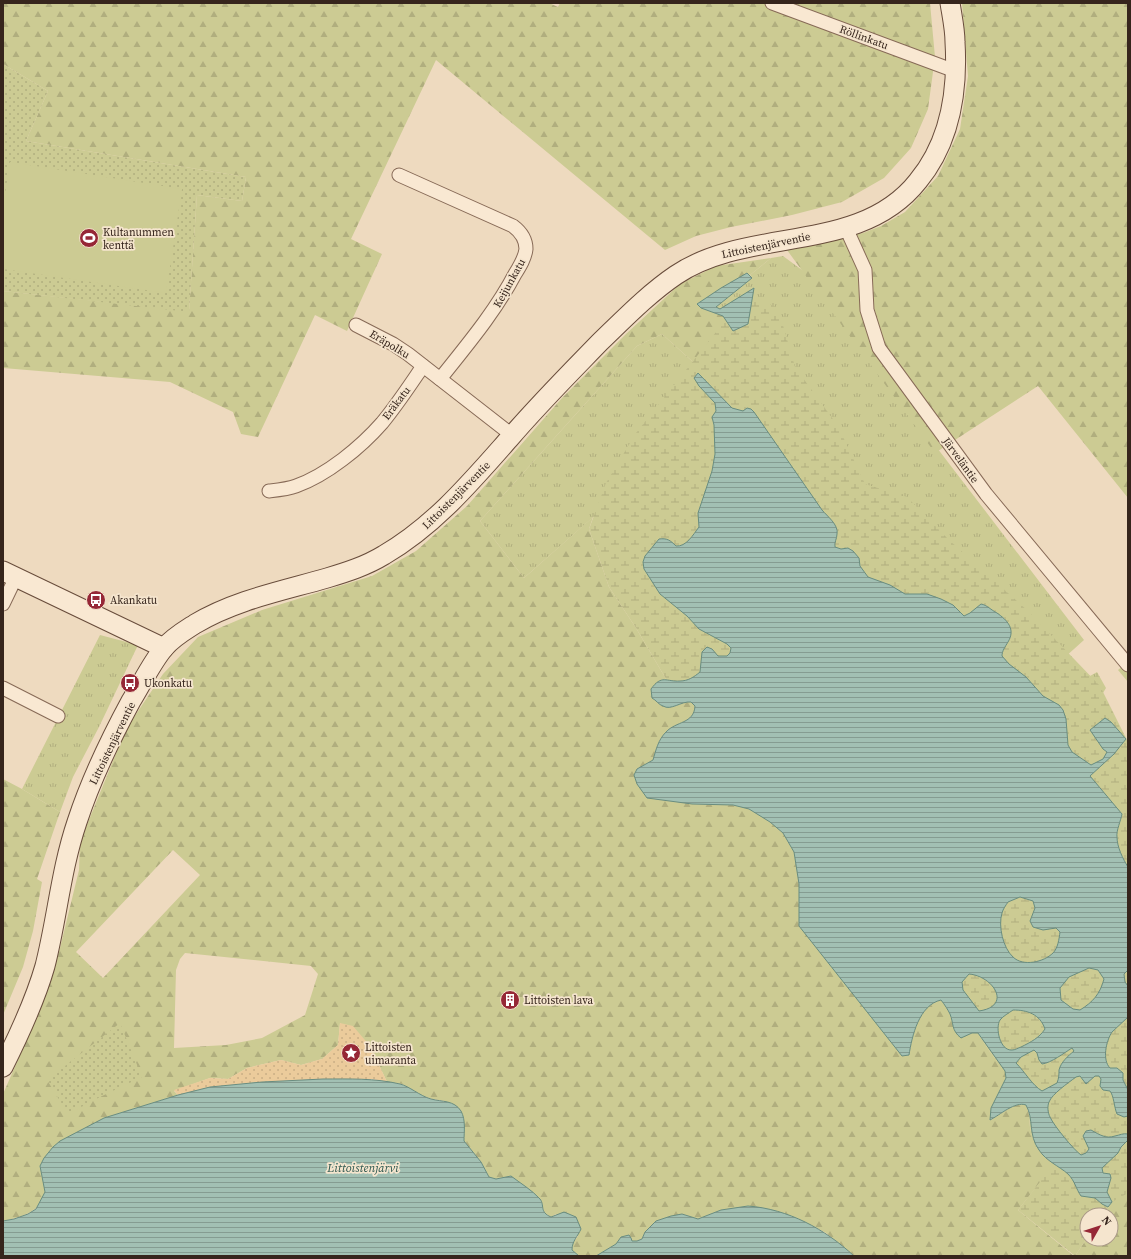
<svg xmlns="http://www.w3.org/2000/svg" width="1131" height="1259" viewBox="0 0 1131 1259" font-family="'Source Serif 4',serif">
	<style>
		.grass { fill: url(#grass-tufts) }
		.forest { fill: url(#forest-firs); fill-rule: evenodd }
		.wetland { fill: url(#wetland-marsh) }
		.sand { fill: url(#sand-dots) }
		.park { fill: url(#park-dots) }
		.pitch { fill: #cccb93 }
		.water { fill: url(#water-rules); stroke: #698d80; fill-rule: evenodd }
		.lines { fill: none; stroke-linecap: round; stroke-linejoin: round }
		.street-casing { stroke: #876a57; stroke-width: 15 }
		.secondary-casing { stroke: #684c3b; stroke-width: 21 }
		.street { stroke: #f9e8d2; stroke-width: 13 }
		.secondary { stroke: #f9e8d2; stroke-width: 19 }
		.labels { text-anchor: middle; stroke-width: 3.5; stroke-linejoin: round; paint-order: stroke }
		.street-label { font-size: 11px; fill: #36251c; stroke: #f5e5ce }
		.poi-label { font-size: 11px; fill: #36251c; stroke: #f5e5ce; text-anchor: start }
		.water-label { font-size: 12px; font-style: italic; fill: #2b564e; stroke: #f5e5ce }
	</style>
	<defs>
		<pattern id="grass-tufts" width="24" height="20" patternUnits="userSpaceOnUse"><rect width="24" height="20" fill="#cccb93"/><path d="M3 7l-1-3M5 7V3M7 7l1-3M15 17l-1-3M17 17v-4M19 17l1-3" fill="none" stroke="#b0ae7e"/></pattern>
		<pattern id="forest-firs" width="22" height="20" patternUnits="userSpaceOnUse"><rect width="22" height="20" fill="#cccb93"/><path d="M5 1l3.5 6h-7zM16 11l3.5 6h-7z" fill="#b0ae7e"/></pattern>
		<pattern id="wetland-marsh" width="20" height="14" patternUnits="userSpaceOnUse"><rect width="20" height="14" fill="#cccb93"/><path d="M1 5h8M5 5V1M11 12h8M15 12V8" fill="none" stroke="#b0ae7e"/></pattern>
		<pattern id="sand-dots" width="8" height="8" patternUnits="userSpaceOnUse"><rect width="8" height="8" fill="#ebcb9b"/><path d="M2 2h.1M6 6h.1" fill="none" stroke="#caae85" stroke-width="1.8" stroke-linecap="round"/></pattern>
		<pattern id="park-dots" width="8" height="8" patternUnits="userSpaceOnUse"><rect width="8" height="8" fill="#cccb93"/><path d="M2 2h.1M6 6h.1" fill="none" stroke="#b0ae7e" stroke-width="1.8" stroke-linecap="round"/></pattern>
		<pattern id="water-rules" width="6" height="5" patternUnits="userSpaceOnUse"><rect width="6" height="5" fill="#a2c0b3"/><path d="M0 2.5h6" fill="none" stroke="#859c91"/></pattern>
	</defs>
	<rect width="100%" height="100%" fill="#eedabf"/>
	<g class="grass">
		<polygon points="783,256 802,270 842,315 931,440 1084,640 1064,658 1083,680 1097,672 1106,688 1076,738 977,607 735,343 754,289 720,310 716,307 752,278 750,275 771,258"/>
		<polygon points="662,334 693,362 607,505 524,578 480,521 637,346"/>
		<polygon points="100,635 138,645 99,727 73,777 60,812 22,789"/>
	</g>
	<g class="forest">
		<polygon points="3,3 549,3 558,7 560,3 930,3 935,57 928,109 911,148 884,178 842,202 792,215 731,227 696,236 665,250 436,60 351,239 382,254 347,331 315,315 258,437 241,434 233,412 170,382 3,368 3,291 189,311 197,195 242,201 246,177 26,141 48,91 3,64"/>
		<polygon points="962,3 1128,3 1128,498 1038,386 935,453 787,250 863,233 881,226 905,212 938,176 960,129 968,76"/>
		<path d="M771 258 750 275 747 273 701 308 723 316 729 323 693 362 662 334 637 346 480 521 524 578 593 517 589 529 609 587 636 628 666 679 673 707 685 702H691L695 706C694 724 676 721 666 732 658 740 656 750 653 760L637 769 692 804 733 805 749 809 770 822 783 833 794 852 799 884V926L909 1055C913 1035 918 1006 941 1000 945 1005 948 1009 950 1014 954 1024 951 1030 961 1037L972 1033H978L990 1052 1000 1064 1005 1071 1006 1078 1000 1090 991 1120C1001 1114 1015 1101 1026 1105 1030 1113 1029 1119 1030 1127 1032 1142 1043 1156 1055 1164L1018 1210 1074 1256H854L826 1233 813 1226 721 1210 698 1219 682 1214 645 1232 642 1239 637 1241 616 1244 596 1256H579L572 1250V1244L578 1236 556 1214 551 1217C543 1213 542 1208 541 1200L503 1178 496 1179 489 1177 481 1162 464 1141V1118L445 1101 432 1099 418 1094 402 1084 387 1082 370 1046 340 1023 338 1045 322 1059 301 1065 281 1060 247 1068 228 1079 210 1078 174 1091 178 1095 104 1118 40 1166C41 1174 45 1184 45 1191 44 1211 19 1218 3 1221V1094L42 1005 60 948 79 870 80 842 126 729 163 674 198 637 262 610 372 576 416 551 467 506 562 398 627 333 680 284 716 266ZM173 850 200 875 103 978 76 952ZM185 953 311 966 318 974 305 1015 262 1038 226 1045 174 1048 176 970 180 959Z"/>
		<polygon points="1128,662 1128,682 1118,670"/>
		<polygon points="3,779 22,789 60,812 37,879 42,882 33,931 23,967 3,1015"/>
		<polygon points="1128,1192 1128,1256 1075,1256 1087,1238 1111,1239 1111,1215 1103,1215 1114,1199"/>
	</g>
	<path class="wetland" d="M747 293 778 308 795 367 838 426 865 484 907 497 948 539 1028 611 1100 686 1128 742V1193L1112 1202 1103 1215H1087V1238L1075 1256 1018 1210 1054 1164C1042 1155 1032 1144 1030 1127 1029 1119 1030 1113 1026 1105 1015 1101 1000 1114 990 1120L991 1108 1006 1078 1005 1071 1000 1064 990 1052 978 1033H972L961 1038C951 1030 954 1024 950 1014 948 1009 945 1005 941 1000 918 1006 913 1035 909 1055L902 1056 799 926V884L794 852 783 833 770 822 749 809 733 805 692 804 647 798 637 784 634 775 637 769 653 760C656 750 658 740 666 732 676 721 694 724 695 706L691 702C681 701 671 711 663 706 659 705 656 700 652 698L651 689 656 682 666 679 636 628 609 587 589 529 606 483 636 433Z"/>
	<polygon class="sand" points="340,1023 353,1026 370,1046 387,1082 372,1079 323,1079 262,1082 210,1087 178,1095 174,1090 210,1078 228,1079 247,1068 281,1060 301,1065 322,1059 338,1045"/>
	<g class="park">
		<polygon points="3,64 48,91 26,141 246,177 242,201 197,195 189,312 3,291"/>
		<polygon points="120,1023 142,1077 100,1097 68,1114 47,1080"/>
	</g>
	<polygon class="pitch" points="10,162 182,189 166,293 3,269 3,207"/>
	<g class="water">
		<polygon points="747,273 752,278 716,307 720,309 754,288 748,324 733,331 723,316 701,308 697,304 721,288"/>
		<path d="M698 373 732 408 743 411 747 408 751 409 754 412 822 510C827 516 839 525 837 534 837 539 834 542 835 547L841 549 848 548 853 551 859 558 860 566 868 577 890 585 905 594H927L941 599 953 605 964 616 970 613 981 604C987 605 991 610 997 613 1007 620 1016 629 1008 642 1005 647 1002 651 1002 656L1009 664 1026 677 1043 696 1059 705 1063 710 1066 719 1068 745 1072 752 1091 765 1103 759 1107 752 1103 749 1090 730 1105 718 1111 722 1126 739 1114 754 1090 776 1122 814C1121 820 1116 831 1117 837 1117 847 1123 859 1128 867V970L1124 974 1125 982 1128 986V1017C1123 1022 1117 1027 1112 1032 1106 1041 1102 1060 1110 1068H1117L1123 1073V1080L1128 1090V1116L1124 1117 1117 1114C1114 1107 1114 1096 1110 1091L1103 1090 1100 1086 1101 1079 1099 1076H1095L1086 1084 1080 1076 1076 1077C1068 1083 1052 1094 1049 1102 1047 1107 1048 1113 1050 1117 1054 1126 1074 1150 1081 1155L1086 1153 1089 1149 1083 1136 1086 1131 1091 1130C1100 1135 1106 1139 1115 1136 1120 1135 1123 1133 1128 1134V1140L1121 1147 1118 1153 1102 1168 1103 1173 1110 1174 1111 1178 1107 1192 1112 1202 1108 1207 1102 1204 1095 1198 1081 1196C1076 1189 1075 1181 1068 1174 1059 1166 1046 1161 1039 1150 1028 1135 1034 1119 1026 1105 1015 1101 1000 1115 990 1120L991 1108 1006 1078 1005 1071 978 1033H972L961 1038C951 1030 954 1024 950 1014 948 1010 945 1005 941 1000 919 1005 912 1036 909 1055L902 1056 799 926V884L794 852 783 833 770 822 749 809 733 805 692 804 647 798 637 784 634 775 637 769 653 760C656 750 658 740 666 732 676 721 694 724 695 706L691 702C681 701 671 711 663 706 659 705 656 700 652 698L651 689C662 674 666 682 680 681 688 681 694 677 700 672L702 652 707 647 712 649 718 656H727L730 653 731 648 727 644 699 629 687 616 660 594 644 569 643 562 645 556 659 539C667 538 670 540 676 546 686 547 693 535 699 527L698 513 712 471 715 454 714 425 712 417 716 411 715 403 699 386 694 378ZM1020 897 1033 901 1035 908 1030 921 1033 927 1043 930 1056 928 1060 932C1059 939 1058 948 1053 953 1044 962 1023 967 1013 957 1003 948 998 926 1002 913 1003 909 1006 905 1008 902ZM1089 968 1098 970 1104 979C1100 994 1093 1002 1080 1010L1073 1009 1061 1000 1060 988 1069 977ZM969 974C993 976 1013 1006 979 1011L963 990 962 982ZM1013 1010C1027 1010 1040 1014 1045 1029 1039 1038 1031 1042 1021 1047 1018 1048 1015 1050 1012 1050 1000 1051 995 1028 1000 1020 1003 1016 1009 1013 1013 1010ZM1072 1048 1074 1051C1068 1056 1061 1062 1059 1070 1059 1074 1059 1078 1057 1083L1042 1091C1032 1085 1025 1072 1016 1063L1021 1057 1034 1050 1037 1053 1039 1060 1042 1064C1051 1063 1064 1053 1072 1048Z"/>
		<path d="M323 1079C349 1079 375 1078 400 1084 409 1086 420 1096 431 1099 442 1102 454 1100 461 1111 466 1120 464 1132 464 1141L481 1162 489 1177 496 1179 511 1176C520 1183 532 1190 540 1199 545 1205 539 1212 551 1217L564 1212 576 1217 581 1229C578 1236 572 1241 572 1250L579 1256H3V1221L14 1219 28 1214 36 1209 45 1192 40 1166 44 1158 53 1147 60 1141 104 1118 178 1095 210 1087 262 1082Z"/>
		<path d="M748 1206C788 1209 825 1229 854 1256H596L616 1244 621 1237 629 1235 631 1238 632 1241H637L642 1239 645 1232 656 1221 671 1216 682 1214 698 1219 721 1210Z"/>
	</g>
	<g class="lines">
		<defs>
			<g id="street">
				<polyline points="772,3 955,71"/>
				<path d="M399 175 513 226C521 232 526 239 526 249 525 258 520 266 515 274 495 312 467 345 440 379"/>
				<polyline points="846,228 865,270 867,310 879,348 986,494 1128,665"/>
				<polyline points="356,325 393,344 408,354 512,435"/>
				<path d="M269 491C278 490 288 489 296 486 327 475 361 447 382 423 397 405 410 385 423 366"/>
				<polyline points="3,604 16,577"/>
				<polyline points="3,688 58,716"/>
			</g>
			<g id="secondary">
				<polyline points="3,571 164,648"/>
				<path d="M3 1067C19 1035 35 1001 45 966 57 919 61 869 77 822 90 782 111 738 131 701 141 685 152 662 164 648 172 638 184 631 195 624 235 600 282 591 327 578 347 572 366 566 384 555 434 526 471 482 509 439 538 405 569 374 600 342 624 319 648 294 676 275 749 226 860 255 918 181 950 142 958 91 955 42 955 29 952 16 950 3"/>
			</g>
		</defs>
		<use href="#street" class="street-casing"/>
		<use href="#secondary" class="secondary-casing"/>
		<use href="#street" class="street"/>
		<use href="#secondary" class="secondary"/>
	</g>
	<defs>
		<symbol id="stadium-disc" viewBox="-11 -11 22 22"><circle r="9.5" fill="#962736" stroke="#f5e5ce"/><path d="M0-5a6.5 5 0 1 0 0 10a6.5 5 0 1 0 0-10ZM-3.5-1.8h7v3.6h-7Z" fill="#fff"/></symbol>
		<symbol id="bus-disc" viewBox="-11 -11 22 22"><circle r="9.5" fill="#962736" stroke="#f5e5ce"/><path d="M-5-6H5V4H4V6H2V4H-2V6H-4V4H-5ZM-3.5-4V0h7V-4ZM-3.5 1.2v1.5H-2V1.2ZM2 1.2v1.5H3.5V1.2Z" fill="#fff"/></symbol>
		<symbol id="building-disc" viewBox="-11 -11 22 22"><circle r="9.5" fill="#962736" stroke="#f5e5ce"/><path d="M-4-6H4V6H1V3H-1V6H-4ZM-2.5-4.3h1.7v1.8h-1.7ZM.8-4.3h1.7v1.8H.8ZM-2.5-1h1.7V.8h-1.7ZM.8-1h1.7V.8H.8Z" fill="#fff"/></symbol>
		<symbol id="sight-disc" viewBox="-11 -11 22 22"><circle r="9.5" fill="#962736" stroke="#f5e5ce"/><path d="M0-6L1.8-2.2L6-1.7L2.9 1.2L3.7 5.4L0 3.3L-3.7 5.4L-2.9 1.2L-6-1.7L-1.8-2.2Z" fill="#fff"/></symbol>
	</defs>
	<g fill-rule="evenodd">
		<use href="#stadium-disc" x="78" y="227" width="22" height="22"/>
		<use href="#bus-disc" x="85" y="589" width="22" height="22"/>
		<use href="#bus-disc" x="119" y="672" width="22" height="22"/>
		<use href="#building-disc" x="499" y="989" width="22" height="22"/>
		<use href="#sight-disc" x="340" y="1042" width="22" height="22"/>
	</g>
	<g class="labels">
		<g class="street-label">
			<text transform="translate(864 37) rotate(20)" y="4">Röllinkatu</text>
			<text transform="translate(766 245) rotate(-12)" y="4">Littoistenjärventie</text>
			<text transform="translate(509 283) rotate(-61)" y="4">Keijunkatu</text>
			<text transform="translate(390 344) rotate(31)" y="4">Eräpolku</text>
			<text transform="translate(396 403) rotate(-53)" y="4">Eräkatu</text>
			<text transform="translate(961 460) rotate(54)" y="4">Järveläntie</text>
			<text transform="translate(456 495) rotate(-45)" y="4">Littoistenjärventie</text>
			<text transform="translate(112 743) rotate(-64)" y="4">Littoistenjärventie</text>
		</g>
		<g class="poi-label">
			<text x="103" y="236">Kultanummen<tspan x="103" dy="13">kenttä</tspan></text>
			<text x="110" y="604">Akankatu</text>
			<text x="144" y="687">Ukonkatu</text>
			<text x="524" y="1004">Littoisten lava</text>
			<text x="365" y="1051">Littoisten<tspan x="365" dy="13">uimaranta</tspan></text>
		</g>
		<g class="water-label">
			<text x="363" y="1172">Littoistenjärvi</text>
		</g>
	</g>
	<rect width="1131" height="1259" fill="none" stroke="#36251c" stroke-width="8"/>
	<g transform="translate(1099 1227) rotate(51)"><circle r="19" fill="#f5e5ce" stroke="#a99887"/>
	<path d="M0-3L7 15L0 10L-7 15Z" fill="#962736"/>
	<text y="-6" font-size="11" font-weight="bold" text-anchor="middle" fill="#36251c">N</text>
	</g>
</svg>
